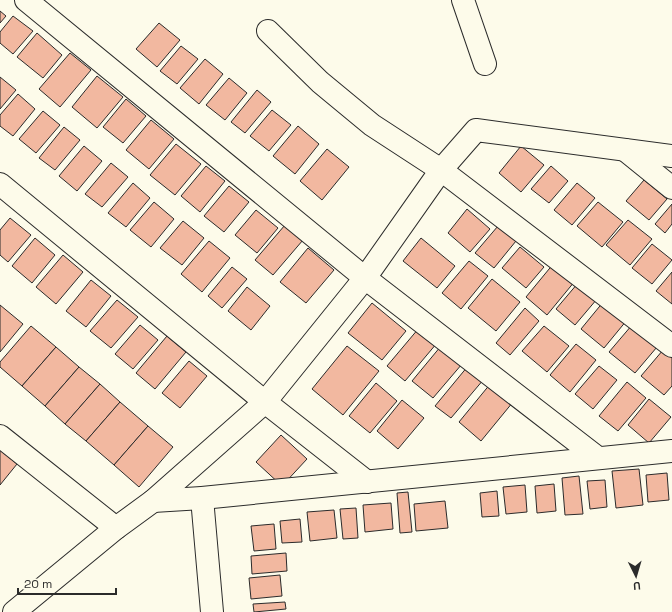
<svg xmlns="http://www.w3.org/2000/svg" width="672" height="612" viewBox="0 0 672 612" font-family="'Space Grotesk',sans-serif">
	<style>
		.building { fill: #f2b8a0; stroke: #2b2b2b }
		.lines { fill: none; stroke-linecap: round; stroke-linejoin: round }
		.street-casing { stroke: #2b2b2b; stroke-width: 24 }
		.street { stroke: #fdfbea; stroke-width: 22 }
	</style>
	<rect width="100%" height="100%" fill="#fdfbea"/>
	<g class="building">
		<polygon points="0,11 6,16 0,23"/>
		<polygon points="13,16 33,31 13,54 0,43 0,32"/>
		<polygon points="159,23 180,40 157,67 136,49"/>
		<polygon points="37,33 62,55 43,78 17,57"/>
		<polygon points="181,46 198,59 177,84 160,71"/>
		<polygon points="70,53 91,70 60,107 39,89"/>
		<polygon points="205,59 223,74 199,104 180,88"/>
		<polygon points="97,76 123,97 97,128 72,107"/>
		<polygon points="0,77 16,90 0,109"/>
		<polygon points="229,78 247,93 225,120 206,105"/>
		<polygon points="257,90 271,102 245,133 231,122"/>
		<polygon points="18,94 35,109 13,136 0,126 0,115"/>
		<polygon points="126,99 146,116 123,143 103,127"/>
		<polygon points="272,110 291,125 269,151 250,136"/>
		<polygon points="43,111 60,125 36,153 19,139"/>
		<polygon points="151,120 174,139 149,169 126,150"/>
		<polygon points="298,126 319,144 295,174 273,156"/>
		<polygon points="64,127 80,140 55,170 39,158"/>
		<polygon points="176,144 201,164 175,195 150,175"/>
		<polygon points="84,146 102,161 77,191 59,176"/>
		<polygon points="521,146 544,165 521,192 499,173"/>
		<polygon points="327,149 349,167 322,200 300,181"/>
		<polygon points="111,163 128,177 102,207 85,194"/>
		<polygon points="206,166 225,181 200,212 181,196"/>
		<polygon points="551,166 568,181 549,203 531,189"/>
		<polygon points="644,180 667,199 649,220 626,201"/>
		<polygon points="133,183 150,198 126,227 108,213"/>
		<polygon points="577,183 595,198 572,225 554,210"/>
		<polygon points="229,186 249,202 224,232 204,216"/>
		<polygon points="154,202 174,219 151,247 130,230"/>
		<polygon points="598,202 623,222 602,247 577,226"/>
		<polygon points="672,204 672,224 665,233 655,224"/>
		<polygon points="467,209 490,229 470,252 448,233"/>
		<polygon points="256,210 278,228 257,253 235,235"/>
		<polygon points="10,218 31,235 8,262 0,255 0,230"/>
		<polygon points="628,220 652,239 630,265 606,245"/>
		<polygon points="183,221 204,238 182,265 160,248"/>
		<polygon points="285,225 303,240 273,275 255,260"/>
		<polygon points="498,226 516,241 494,268 475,253"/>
		<polygon points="35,238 55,255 32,283 12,266"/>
		<polygon points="421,238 455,266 437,288 403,261"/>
		<polygon points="209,241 230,258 202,292 181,274"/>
		<polygon points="652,244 672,260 652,284 632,268"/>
		<polygon points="520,247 544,267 526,288 502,268"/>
		<polygon points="308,248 334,270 306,303 280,282"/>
		<polygon points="63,255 83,272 56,304 36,287"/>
		<polygon points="469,261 488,276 461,309 442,293"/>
		<polygon points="554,263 575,281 547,315 526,297"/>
		<polygon points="232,267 247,279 222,308 208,296"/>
		<polygon points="672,272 672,304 656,291"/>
		<polygon points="492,279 520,302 496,331 468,308"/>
		<polygon points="91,280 111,296 86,327 66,311"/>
		<polygon points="578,283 597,299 575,325 556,309"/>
		<polygon points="247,287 270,306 251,330 228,311"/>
		<polygon points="117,300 138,317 111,348 90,331"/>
		<polygon points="604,301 627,320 604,348 581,329"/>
		<polygon points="372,303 406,331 382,360 348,333"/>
		<polygon points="0,305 23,324 0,352"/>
		<polygon points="525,308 539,321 510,355 496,343"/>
		<polygon points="140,325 158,340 133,369 115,354"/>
		<polygon points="632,325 657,347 635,373 609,352"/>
		<polygon points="31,326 56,347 22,386 0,367 0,362"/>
		<polygon points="544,326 569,346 547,372 522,351"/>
		<polygon points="419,328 437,343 405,381 387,366"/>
		<polygon points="167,336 186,352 155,389 136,373"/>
		<polygon points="576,344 596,360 570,392 550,375"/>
		<polygon points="347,346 379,371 343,415 312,389"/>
		<polygon points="441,346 462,364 433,398 412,381"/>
		<polygon points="56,347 79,367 45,406 22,386"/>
		<polygon points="663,350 672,358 672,386 664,395 641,376"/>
		<polygon points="189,361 207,376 180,408 162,393"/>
		<polygon points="468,366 484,379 451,418 435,406"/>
		<polygon points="599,366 617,380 593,409 575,394"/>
		<polygon points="79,367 100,384 65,424 45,406"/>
		<polygon points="627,382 646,398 618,431 599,416"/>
		<polygon points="376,383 397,401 370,433 349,416"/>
		<polygon points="491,383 513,402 481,441 459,422"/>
		<polygon points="100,384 120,402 86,441 65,424"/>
		<polygon points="649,399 671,417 649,443 628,425"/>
		<polygon points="402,400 424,418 398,449 377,431"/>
		<polygon points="120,402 148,426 114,465 86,441"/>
		<polygon points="148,426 173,447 139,487 114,465"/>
		<polygon points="281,435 307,459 282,486 256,462"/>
		<polygon points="0,450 17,464 0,485"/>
		<polygon points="639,469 643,505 616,508 612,471"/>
		<polygon points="667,473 669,500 648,502 646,475"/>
		<polygon points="579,476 583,514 565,515 562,478"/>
		<polygon points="605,480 607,507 590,509 587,481"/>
		<polygon points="554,484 556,511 537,513 535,486"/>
		<polygon points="525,485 527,512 506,514 503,487"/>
		<polygon points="497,491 499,516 482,517 480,493"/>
		<polygon points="408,492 412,532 400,533 397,493"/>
		<polygon points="445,501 448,528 416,531 414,504"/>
		<polygon points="391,503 393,529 365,532 363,505"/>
		<polygon points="356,508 358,538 343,539 340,509"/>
		<polygon points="334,510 337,538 310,541 307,512"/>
		<polygon points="300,519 302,542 282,543 280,521"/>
		<polygon points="274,524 276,549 254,551 251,526"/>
		<polygon points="286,553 287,571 252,574 251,556"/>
		<polygon points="280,575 282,596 251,599 249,578"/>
		<polygon points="285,602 286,609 254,612 253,604"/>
	</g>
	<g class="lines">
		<defs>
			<g id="street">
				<polyline points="26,0 365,278 598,458"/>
				<polyline points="463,0 485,64"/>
				<polyline points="268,31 320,82 372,125 441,170 672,346"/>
				<polyline points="625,150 672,188"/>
				<polyline points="0,184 265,402 367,482"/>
				<polyline points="0,436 116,528"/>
				<polyline points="202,498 212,612"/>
				<polyline points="153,501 202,498 672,451"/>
				<polyline points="14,612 116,528 153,501 265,402 365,278 441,170 476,130 672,156"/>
			</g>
		</defs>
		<use href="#street" class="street-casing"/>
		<use href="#street" class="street"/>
	</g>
	<g transform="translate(636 576) rotate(175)" stroke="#fdfbea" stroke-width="3" paint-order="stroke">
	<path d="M0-3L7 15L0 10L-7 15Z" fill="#2b2b2b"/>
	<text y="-6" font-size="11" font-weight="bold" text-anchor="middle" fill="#2b2b2b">U</text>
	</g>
	<path d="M18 588v6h98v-6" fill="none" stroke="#2b2b2b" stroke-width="2"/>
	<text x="24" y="588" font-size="12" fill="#2b2b2b" stroke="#fdfbea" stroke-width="3" paint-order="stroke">20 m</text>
</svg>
